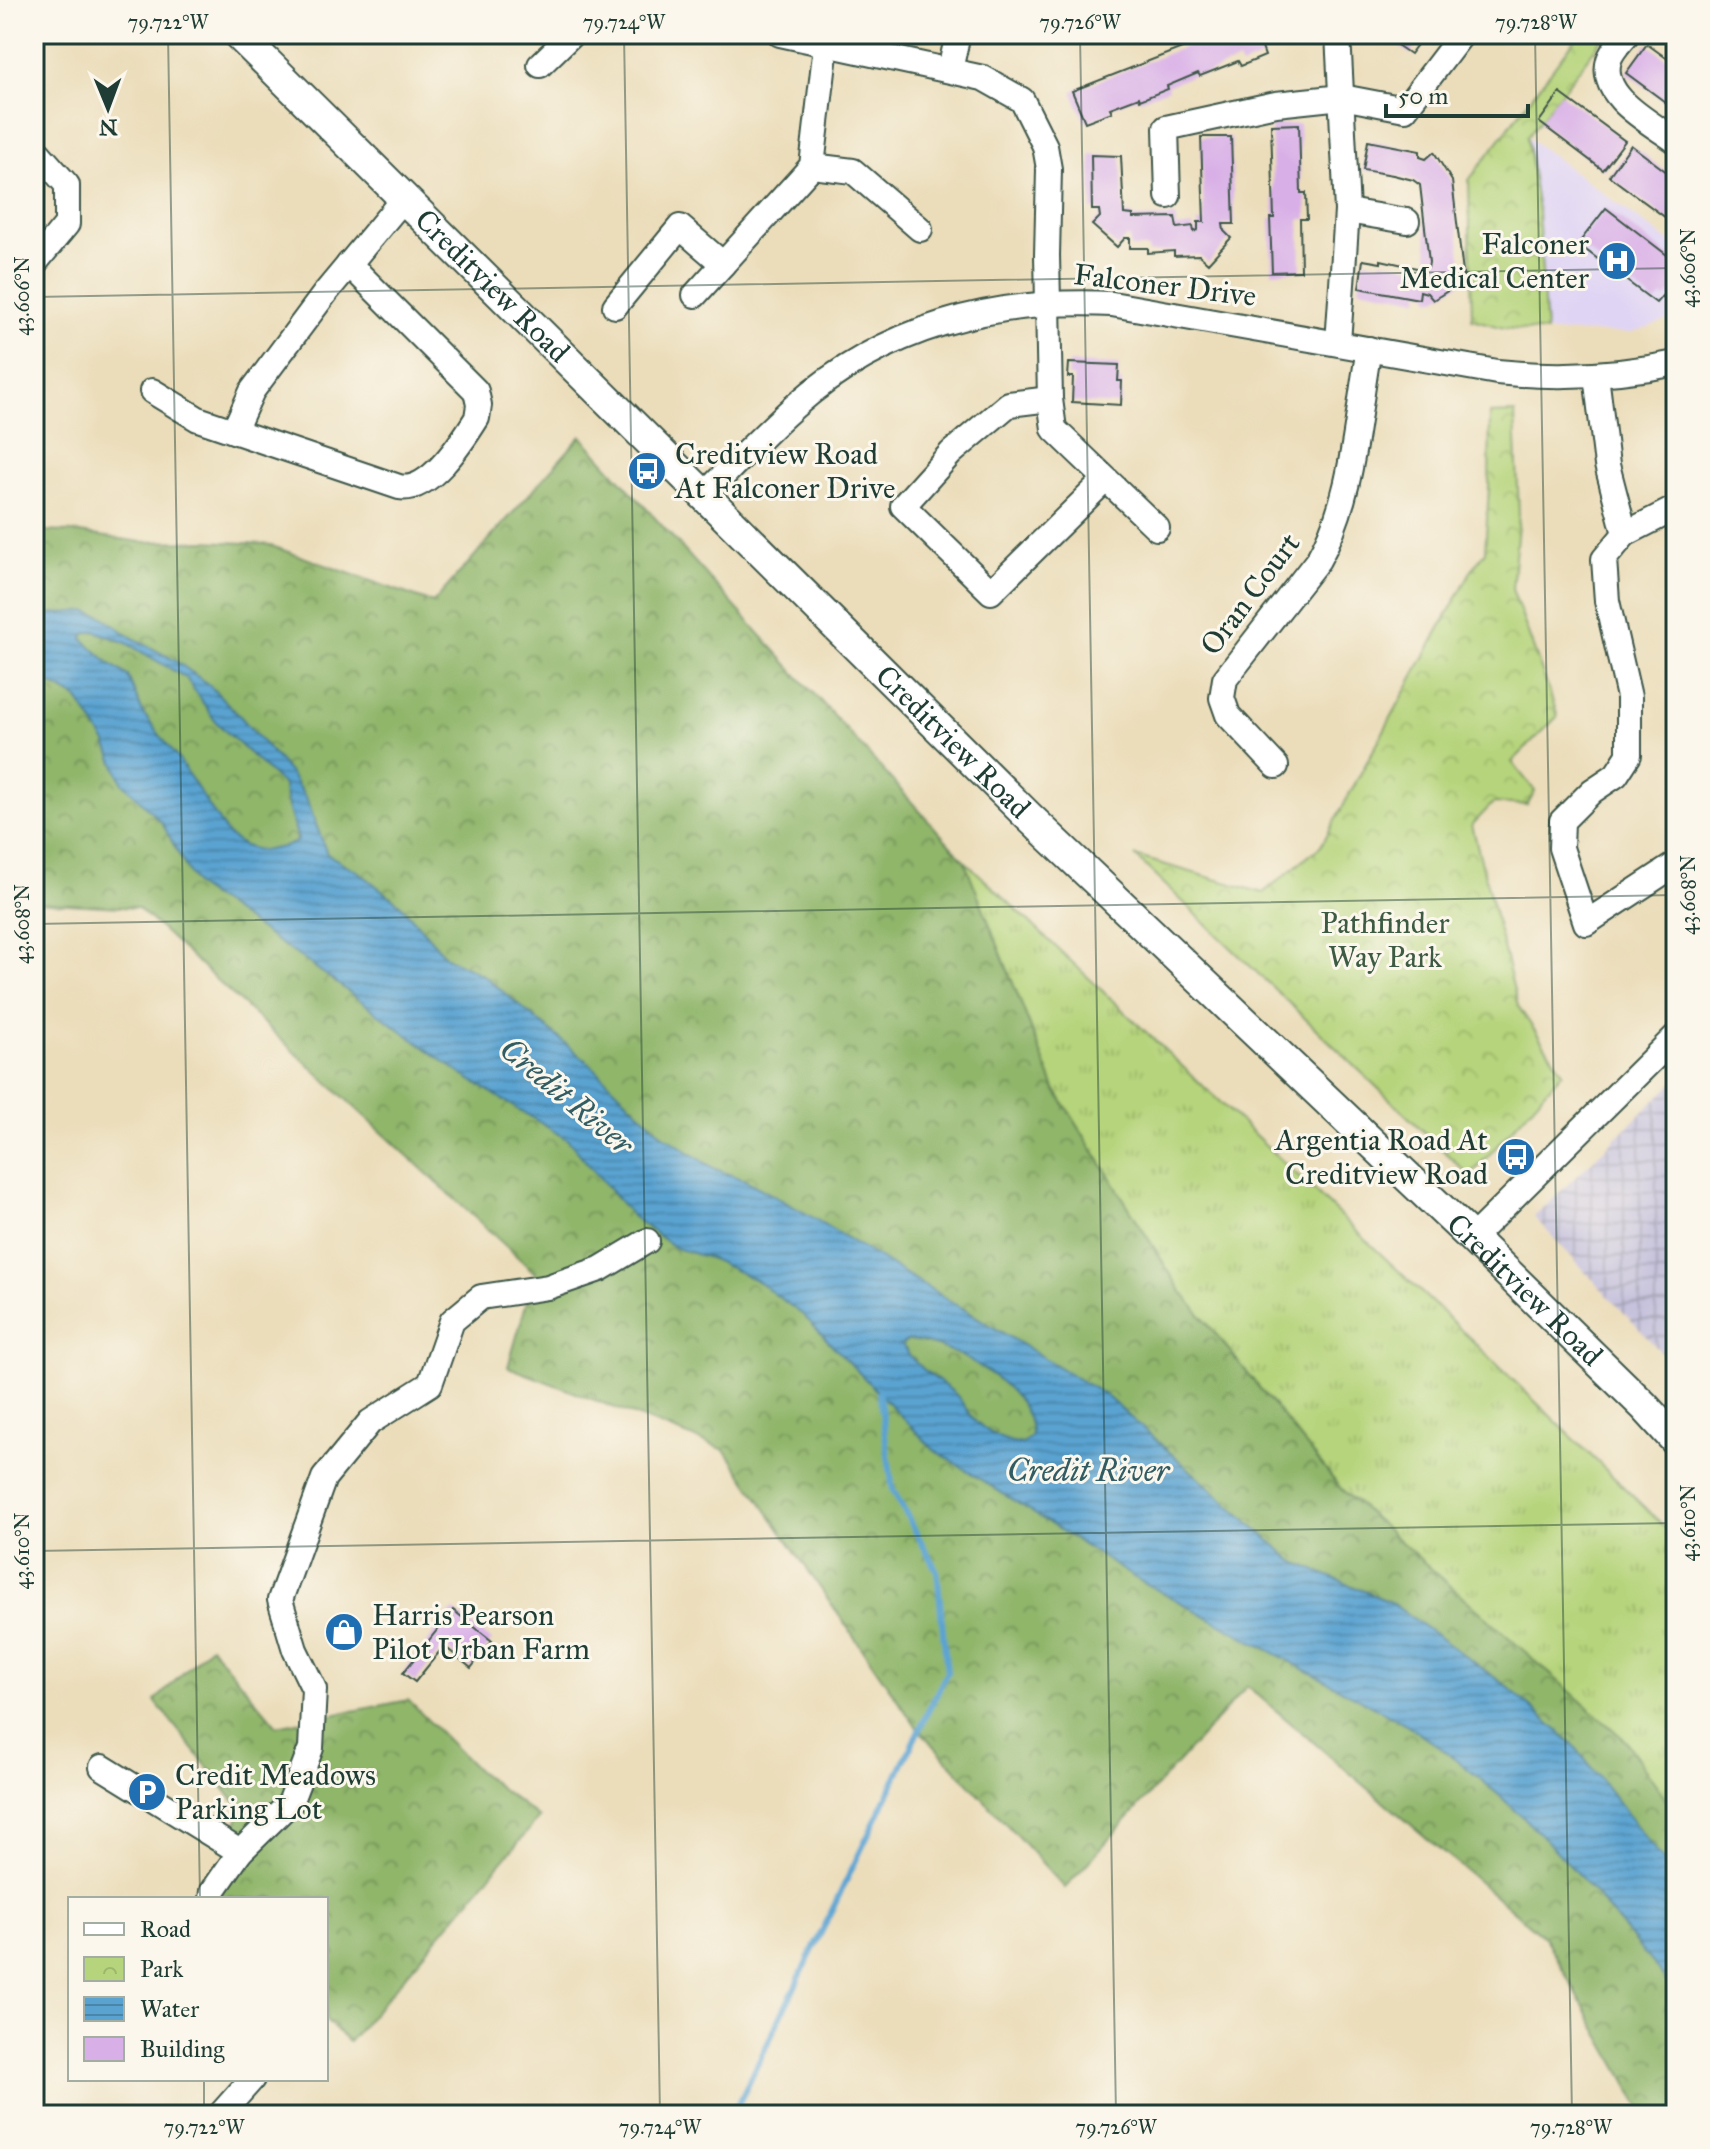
<svg xmlns="http://www.w3.org/2000/svg" width="1710" height="2149" viewBox="0 0 1710 2149" font-family="'IM FELL Great Primer',serif">
	<style>
		.built { fill: #e0d4f4 }
		.industrial { fill: url(#industrial-grid) }
		.grass { fill: url(#grass-tufts); stroke: #6a8858; stroke-width: 2 }
		.forest { fill: url(#forest-crowns); stroke: #587a50; stroke-width: 2 }
		.park { fill: url(#park-crowns); stroke: #6a8858; stroke-width: 2 }
		.water { fill: url(#water-rules); stroke: #3c7082; stroke-width: 2; fill-rule: evenodd }
		.lines { fill: none; stroke-linecap: round; stroke-linejoin: round }
		.stream { stroke: #5aa3d1; stroke-width: 6 }
		.building { fill: #d8afe7 }
		.minor-casing { stroke: #3e5548; stroke-width: 28 }
		.major-casing { stroke: #3e5548; stroke-width: 34 }
		.minor { stroke: #fff; stroke-width: 24 }
		.major { stroke: #fff; stroke-width: 30 }
		.ticks { fill: none; stroke: #1f3d34; stroke-width: 2; stroke-opacity: 0.45 }
		.labels { text-anchor: middle; stroke-width: 6; stroke-linejoin: round; paint-order: stroke }
		.poi-label { font-size: 30px; fill: #1f3d34; stroke: #fbf7ec; text-anchor: start }
		.street-label { font-size: 30px; fill: #1f3d34; stroke: #fbf7ec }
		.park-label { font-size: 30px; fill: #3d5b42; stroke: #fbf7ec }
		.water-label { font-size: 32px; font-style: italic; fill: #315c63; stroke: #fbf7ec }
		.neatline { fill: none; stroke: #1f3d34; stroke-width: 3 }
		.ticks-label { font-size: 20px; text-anchor: middle; fill: #1f3d34 }
	</style>
	<defs>
		<pattern id="industrial-grid" width="8" height="8" patternUnits="userSpaceOnUse" patternTransform="scale(2)"><rect width="8" height="8" fill="#c4c0db"/><path d="M0 4h8M4 0v8" fill="none" stroke="#9f9db2"/></pattern>
		<pattern id="grass-tufts" width="24" height="20" patternUnits="userSpaceOnUse" patternTransform="scale(2)"><rect width="24" height="20" fill="#b6d47b"/><path d="M3 7l-1-3M5 7V3M7 7l1-3M15 17l-1-3M17 17v-4M19 17l1-3" fill="none" stroke="#9cb76b"/></pattern>
		<pattern id="forest-crowns" width="20" height="18" patternUnits="userSpaceOnUse" patternTransform="scale(2)"><rect width="20" height="18" fill="#90b66b"/><path d="M2 6a3 3 0 1 1 6 0M12 15a3 3 0 1 1 6 0" fill="none" stroke="#759559"/></pattern>
		<pattern id="park-crowns" width="20" height="18" patternUnits="userSpaceOnUse" patternTransform="scale(2)"><rect width="20" height="18" fill="#b6d47b"/><path d="M2 6a3 3 0 1 1 6 0M12 15a3 3 0 1 1 6 0" fill="none" stroke="#9cb76b"/></pattern>
		<pattern id="water-rules" width="6" height="5" patternUnits="userSpaceOnUse" patternTransform="scale(2)"><rect width="6" height="5" fill="#5aa3d1"/><path d="M0 2.5h6" fill="none" stroke="#4a86aa"/></pattern>
	</defs>
	<rect width="100%" height="100%" fill="#fbf7ec"/>
	<filter id="ink" filterUnits="userSpaceOnUse"><feTurbulence type="fractalNoise" baseFrequency=".0125" numOctaves="2"/><feDisplacementMap in="SourceGraphic" scale="16" xChannelSelector="R" yChannelSelector="G"/><feConvolveMatrix kernelMatrix="1 2 1 2 8 2 1 2 1" color-interpolation-filters="sRGB"/></filter>
	<filter id="wash" filterUnits="userSpaceOnUse"><feTurbulence type="fractalNoise" baseFrequency=".006" numOctaves="4" result="noise"/><feDisplacementMap in="SourceGraphic" scale="32" xChannelSelector="R" yChannelSelector="G"/><feGaussianBlur stdDeviation="1.8" result="paint"/><feColorMatrix in="noise" values="0 0 0 0 0 0 0 0 0 0 0 0 0 0 0 0 0 1.4 0 .05"/><feComposite in="paint" operator="in"/></filter>
	<g filter="url(#wash)">
		<rect width="100%" height="100%" fill="#ebddba"/>
		<polygon class="built" points="1527,137 1676,247 1676,317 1631,333 1546,332 1538,211"/>
		<polygon class="industrial" points="1676,1080 1676,1368 1534,1217"/>
		<polygon class="grass" points="964,860 1477,1345 1676,1538 1676,1814 1625,1741 1341,1489 1181,1291 1055,1089"/>
		<g class="forest">
			<polygon points="581,436 964,860 1055,1089 1181,1291 1341,1489 1626,1741 1676,1814 1676,2115 1645,2115 1545,1938 1247,1686 1065,1888 915,1725 725,1450 508,1367 535,1273 138,908 34,902 34,531 73,532 141,542 203,541 266,544 433,603"/>
			<polygon points="210,1646 277,1726 408,1700 477,1770 539,1818 349,2042 326,2020 326,1899 217,1899 241,1809 155,1701"/>
		</g>
		<g class="park">
			<polygon points="1579,34 1606,34 1527,137 1538,211 1546,332 1504,328 1472,319 1469,180"/>
			<polygon points="1515,413 1519,515 1512,589 1558,716 1512,762 1535,791 1527,805 1493,803 1472,825 1518,1006 1563,1072 1470,1176 1135,856 1263,893 1321,846 1470,573 1485,551 1489,487 1490,414"/>
		</g>
		<path class="water" d="M86 611 102 616 131 637 176 661 209 685 239 715 289 772 307 800 327 854 359 872 400 904 446 957 483 975 589 1063 663 1135 715 1169 745 1180 807 1214 1105 1395 1293 1561 1390 1602 1508 1687 1573 1744 1676 1877V1996C1663 1974 1644 1954 1627 1933 1564 1853 1493 1780 1406 1724L1133 1577 933 1449 803 1315 754 1279 709 1258 675 1248 632 1216 568 1140 461 1074 313 966 196 886 162 823 122 782 106 743 77 698 34 675V615ZM95 631 126 643 186 678 216 722 284 786C285 804 294 822 298 841L287 846 262 851 244 846 228 835 179 760 143 713 128 676 109 663 83 639 84 634ZM908 1340C951 1343 1033 1387 1031 1436L1022 1444C1003 1442 984 1431 972 1417 965 1409 961 1398 953 1392 933 1376 914 1366 902 1344Z"/>
		<g class="lines">
			<polyline class="stream" points="733,2115 947,1672 937,1571 893,1490 879,1393"/>
		</g>
		<g id="blocks">
			<g class="building">
				<polygon points="1228,34 1257,34 1265,56 1241,66 1238,61 1200,76 1198,73 1167,86 1168,89 1140,100 1139,97 1110,108 1112,112 1085,122 1072,91 1210,37 1212,40"/>
				<polygon points="1381,34 1425,34 1410,54"/>
				<polygon points="1647,44 1676,65 1676,110 1626,73"/>
				<polygon points="1560,93 1625,141 1603,170 1539,122"/>
				<polygon points="1299,124 1301,193 1306,193 1307,219 1300,219 1301,271 1272,272 1270,218 1274,218 1271,125"/>
				<polygon points="1201,137 1231,137 1234,224 1223,224 1224,231 1231,238 1208,263 1199,255 1174,256 1174,251 1148,253 1148,248 1130,248 1130,238 1125,238 1117,247 1092,225 1100,217 1099,210 1092,210 1091,155 1121,156 1124,214 1133,215 1133,218 1175,217 1177,228 1193,226 1194,232 1198,230 1198,222 1204,222"/>
				<polygon points="1368,141 1420,151 1420,157 1426,159 1434,152 1452,181 1464,281 1433,300 1427,293 1420,291 1419,299 1359,288 1363,260 1381,263 1381,260 1421,269 1428,268 1429,262 1420,185 1413,180 1393,175 1363,170"/>
				<polygon points="1631,145 1676,179 1676,219 1673,223 1609,176"/>
				<polygon points="1606,208 1676,262 1676,294 1673,297 1669,294 1665,299 1662,296 1656,303 1578,244"/>
				<polygon points="1069,363 1119,365 1118,381 1122,381 1121,405 1072,402 1073,377 1068,377"/>
				<polygon points="453,1610 492,1641 471,1668 444,1646 415,1682 403,1673"/>
			</g>
		</g>
	</g>
	<g filter="url(#ink)">
		<use href="#blocks" fill-opacity="0" stroke="#3e5548" stroke-width="2"/>
		<g class="lines">
			<defs>
				<g id="minor">
					<polyline points="780,34 983,78 1022,100 1045,146 1049,169 1047,255 1050,399 1054,429 1157,528"/>
					<polyline points="1338,34 1347,211 1338,343"/>
					<path d="M1627 34C1621 42 1612 50 1609 60 1598 97 1652 123 1676 141"/>
					<polyline points="540,65 572,34"/>
					<polyline points="950,70 958,34"/>
					<polyline points="34,148 67,185 67,224 34,264"/>
					<polyline points="812,166 853,171 920,229"/>
					<polyline points="1168,196 1166,128 1276,104 1342,97 1405,109 1462,34"/>
					<polyline points="1347,211 1407,221"/>
					<polyline points="695,295 812,166 826,45"/>
					<polyline points="615,306 680,227 723,264"/>
					<polyline points="1596,375 1607,465 1625,534"/>
					<path d="M152 391 198 419 399 487C429 493 462 442 477 418L479 405 476 391 349 264"/>
					<polyline points="1050,399 1009,404 951,453 903,506 991,592 1105,480"/>
					<polyline points="234,431 252,391 326,292 404,198"/>
					<path d="M703 496C733 466 763 434 795 406 884 327 995 298 1112 304L1497 372C1558 378 1616 376 1676 363"/>
					<polyline points="1676,508 1625,534 1604,559 1607,601 1629,697 1629,755 1616,775 1592,791 1562,821 1561,848 1586,923 1676,864"/>
					<path d="M1276 766 1228 715 1222 698 1225 679 1318 560C1354 497 1356 419 1369 349"/>
					<polyline points="1472,1238 1676,1036"/>
					<polyline points="102,1767 240,1852"/>
					<polyline points="212,1899 213,1891 240,1852 290,1803 311,1748 314,1689 295,1650 280,1600 324,1478 370,1422 430,1384 452,1321 481,1297 548,1287 600,1269 647,1241"/>
					<polyline points="220,2115 252,2079"/>
				</g>
				<g id="major">
					<path id="s1" d="M238 34 1028 816 1472 1238 1644 1406 1676 1441"/>
				</g>
			</defs>
			<use href="#minor" class="minor-casing"/>
			<use href="#major" class="major-casing"/>
			<use href="#minor" class="minor"/>
			<use href="#major" class="major"/>
		</g>
	</g>
	<path class="ticks" d="M168 34 200 1899M624 34 660 2115M1080 34 1116 2115M1535 34 1572 2115M34 297 1676 268M34 924 1676 895M34 1551 1676 1523M204 2079V2115"/>
	<defs>
		<symbol id="hospital-disc" viewBox="-11 -11 22 22"><circle r="9.5" fill="#1f6fb2" stroke="#fbf7ec"/><path d="M-5-5h3v3.5h4V-5h3V5h-3V1.5h-4V5h-3Z" fill="#fff"/></symbol>
		<symbol id="bus-disc" viewBox="-11 -11 22 22"><circle r="9.5" fill="#1f6fb2" stroke="#fbf7ec"/><path d="M-5-6H5V4H4V6H2V4H-2V6H-4V4H-5ZM-3.5-4V0h7V-4ZM-3.5 1.2v1.5H-2V1.2ZM2 1.2v1.5H3.5V1.2Z" fill="#fff"/></symbol>
		<symbol id="shop-disc" viewBox="-11 -11 22 22"><circle r="9.5" fill="#1f6fb2" stroke="#fbf7ec"/><path d="M-5-2.5h2.3a2.7 3.5 0 0 1 5.4 0H5L5.5 6h-11ZM-1.5-2.5h3a1.5 2.3 0 0 0-3 0Z" fill="#fff"/></symbol>
		<symbol id="parking-disc" viewBox="-11 -11 22 22"><circle r="9.5" fill="#1f6fb2" stroke="#fbf7ec"/><path d="M-3.5-5.5H1a3.5 3.5 0 0 1 0 7H-1V5.5H-3.5ZM-1-3.4V-.6H.8a1.4 1.4 0 0 0 0-2.8Z" fill="#fff"/></symbol>
	</defs>
	<g fill-rule="evenodd">
		<use href="#hospital-disc" x="1595" y="239" width="44" height="44"/>
		<use href="#bus-disc" x="625" y="449" width="44" height="44"/>
		<use href="#bus-disc" x="1494" y="1135" width="44" height="44"/>
		<use href="#shop-disc" x="322" y="1610" width="44" height="44"/>
		<use href="#parking-disc" x="125" y="1770" width="44" height="44"/>
	</g>
	<g class="labels">
		<g class="poi-label">
			<text x="1589" y="254" text-anchor="end">Falconer<tspan x="1589" dy="34">Medical Center</tspan></text>
			<text x="675" y="464">Creditview Road<tspan x="675" dy="34">At Falconer Drive</tspan></text>
			<text x="1488" y="1150" text-anchor="end">Argentia Road At<tspan x="1488" dy="34">Creditview Road</tspan></text>
			<text x="372" y="1625">Harris Pearson<tspan x="372" dy="34">Pilot Urban Farm</tspan></text>
			<text x="175" y="1785">Credit Meadows<tspan x="175" dy="34">Parking Lot</tspan></text>
		</g>
		<g class="street-label">
			<text dy="10" stroke="none"><textPath href="#s1" startOffset="358">Creditview Road</textPath></text>
			<text transform="translate(1165 285) rotate(7)" y="10">Falconer Drive</text>
			<text transform="translate(1250 594) rotate(-53)" y="10">Oran Court</text>
			<text dy="10" stroke="none"><textPath href="#s1" startOffset="1006">Creditview Road</textPath></text>
			<text dy="10" stroke="none"><textPath href="#s1" startOffset="1798">Creditview Road</textPath></text>
		</g>
		<g class="park-label">
			<text x="1385" y="933">Pathfinder<tspan x="1385" dy="34">Way Park</tspan></text>
		</g>
		<g class="water-label">
			<text transform="translate(567 1096) rotate(40)" y="11">Credit River</text>
			<text x="1088" y="1481">Credit River</text>
		</g>
	</g>
	<rect width="1710" height="2149" fill="none" stroke="#fbf7ec" stroke-width="88"/>
	<rect x="68" y="1897" width="260" height="184" fill="#fbf7ec" stroke="#a3ada2" stroke-width="2"/>
	<rect x="84" y="1923" width="40" height="12" fill="#ffffff" stroke="#a3ada2" stroke-width="2"/>
	<text x="140" y="1937" font-size="24" fill="#1f3d34">Road</text>
	<rect x="84" y="1957" width="40" height="24" fill="url(#park-crowns)" stroke="#a3ada2" stroke-width="2"/>
	<text x="140" y="1977" font-size="24" fill="#1f3d34">Park</text>
	<rect x="84" y="1997" width="40" height="24" fill="url(#water-rules)" stroke="#a3ada2" stroke-width="2"/>
	<text x="140" y="2017" font-size="24" fill="#1f3d34">Water</text>
	<rect x="84" y="2037" width="40" height="24" fill="#d8afe7" stroke="#a3ada2" stroke-width="2"/>
	<text x="140" y="2057" font-size="24" fill="#1f3d34">Building</text>
	<g transform="translate(108 108) rotate(179)" stroke="#fbf7ec" stroke-width="6" paint-order="stroke">
	<path d="M0-6L14 30L0 20L-14 30Z" fill="#1f3d34"/>
	<text y="-12" font-size="22" font-weight="bold" text-anchor="middle" fill="#1f3d34">N</text>
	</g>
	<path d="M1386 104v12h142v-12" fill="none" stroke="#1f3d34" stroke-width="4"/>
	<text x="1398" y="104" font-size="24" fill="#1f3d34" stroke="#fbf7ec" stroke-width="6" paint-order="stroke">50 m</text>
	<rect x="44" y="44" width="1622" height="2061" class="neatline"/>
	<g class="ticks-label">
		<text x="168" y="29">79.722°W</text>
		<text x="624" y="29">79.724°W</text>
		<text x="1080" y="29">79.726°W</text>
		<text x="1536" y="29">79.728°W</text>
		<text transform="translate(1688 268) rotate(-90)" y="7">43.606°N</text>
		<text transform="translate(22 296) rotate(-90)" y="7">43.606°N</text>
		<text transform="translate(1688 895) rotate(-90)" y="7">43.608°N</text>
		<text transform="translate(22 924) rotate(-90)" y="7">43.608°N</text>
		<text transform="translate(1688 1523) rotate(-90)" y="7">43.610°N</text>
		<text transform="translate(22 1551) rotate(-90)" y="7">43.610°N</text>
		<text x="204" y="2134">79.722°W</text>
		<text x="660" y="2134">79.724°W</text>
		<text x="1116" y="2134">79.726°W</text>
		<text x="1571" y="2134">79.728°W</text>
	</g>
</svg>
